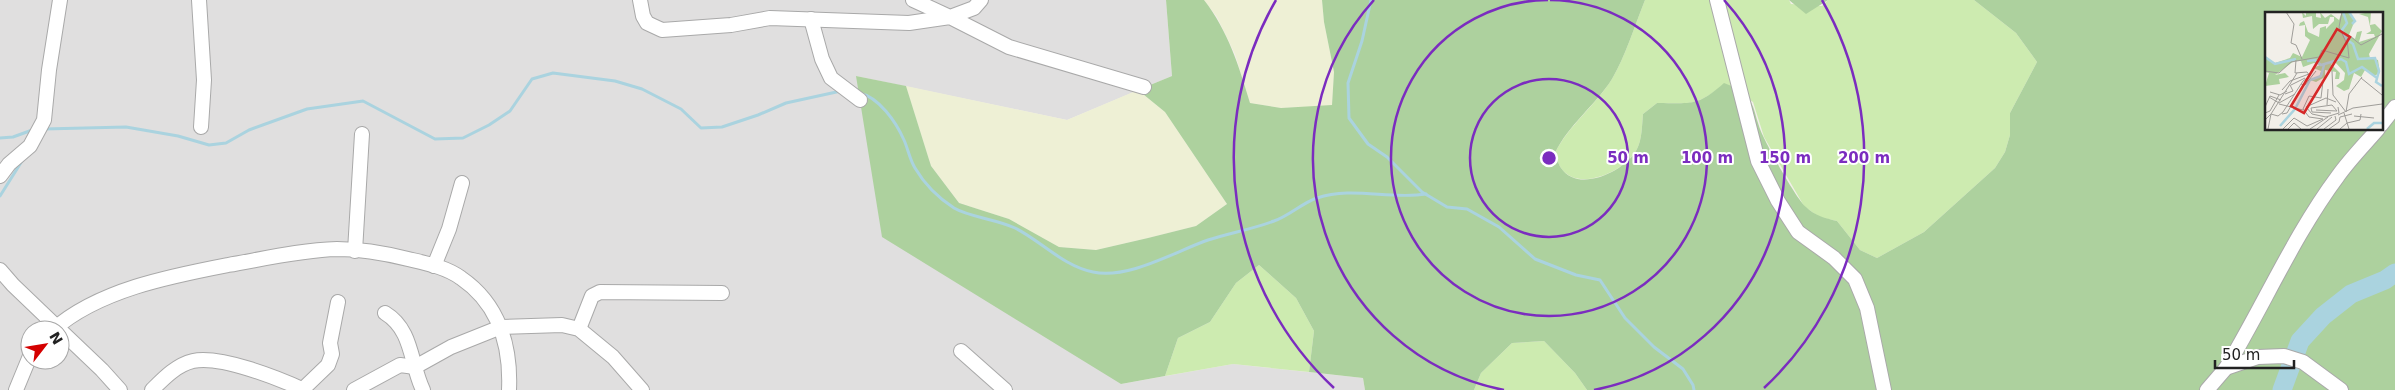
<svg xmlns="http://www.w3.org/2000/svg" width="2395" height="390" viewBox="0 0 2395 390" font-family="'DejaVu Sans',sans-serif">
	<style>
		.residential { fill: #e0dfdf; fill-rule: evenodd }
		.farmland { fill: #eef0d5 }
		.grass { fill: #cdebb0 }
		.forest { fill: #add19e; fill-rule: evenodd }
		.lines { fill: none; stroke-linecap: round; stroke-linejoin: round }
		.stream { stroke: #aad3df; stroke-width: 3 }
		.river { stroke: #aad3df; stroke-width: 19 }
		.minor-casing { stroke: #a9a9a9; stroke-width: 16 }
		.minor { stroke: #fff; stroke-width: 14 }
		.ring { fill: none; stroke: #7b2cbf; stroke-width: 2.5 }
		.inset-river { fill: none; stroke: #aad3df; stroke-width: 2.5 }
		.inset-road { fill: none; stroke: #9f9d99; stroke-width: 1 }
		.view { fill: #d62828; fill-opacity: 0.15; stroke: #d62828; stroke-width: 2.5 }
		.inset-edge { fill: none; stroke: #222; stroke-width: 2.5 }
		.centre { fill: #7b2cbf; stroke: #fff; stroke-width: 2.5 }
		.ring-label { font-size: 15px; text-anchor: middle; font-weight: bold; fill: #7b2cbf; stroke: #fff; stroke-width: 4; stroke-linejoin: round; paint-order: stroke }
	</style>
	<rect width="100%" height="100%" fill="#f2efe9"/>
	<path class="residential" d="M0 0H1166L1172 76 1067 120 856 76 1121 384 1233 364 1363 378 1365 390H0ZM30 330H60V360H30Z"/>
	<g class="farmland">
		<polygon points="1204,0 1322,0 1324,22 1334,72 1332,106 1281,108 1250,103 1235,54 1217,17"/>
		<polygon points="906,86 1067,120 1138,90 1165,112 1227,204 1196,226 1148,238 1096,250 1059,247 1009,219 959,203 931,166"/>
	</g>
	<g class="grass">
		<path d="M1645 0H1789L1791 4 1822 6 1828 0H1974L2016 33 2037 62 2010 113V135L2005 152 1995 168 1924 232 1877 258 1860 250 1837 221 1819 217 1804 206 1764 137 1753 102 1724 84C1696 107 1691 103 1657 103L1643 114C1642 125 1642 140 1637 149 1626 171 1578 193 1561 168 1558 164 1557 158 1555 153 1569 125 1595 106 1612 79 1625 57 1635 25 1645 0Z"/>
		<polygon points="1259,265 1296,298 1314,331 1309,372 1233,364 1165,376 1178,338 1210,322 1236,283"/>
		<polygon points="1544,341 1575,373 1587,390 1474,390 1481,373 1512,343"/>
	</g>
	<g class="forest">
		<path d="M1166 0H1204C1228 31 1239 66 1250 103L1281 108 1332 105 1334 72 1324 22 1322 0H1645C1635 25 1625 57 1612 79 1594 107 1569 124 1555 153 1557 157 1558 164 1561 168 1578 194 1626 171 1637 149 1642 140 1642 125 1643 114L1657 103C1691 103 1697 107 1724 83 1760 97 1750 109 1764 138 1770 151 1797 200 1806 207 1815 216 1825 218 1837 221L1860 250 1877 258 1924 232 1995 168 2005 152 2010 135V113L2037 62 2016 33 1974 0H2395V390H1587L1575 373 1544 341 1512 343 1481 373 1474 390H1365L1363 378 1309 372 1314 331 1296 298 1259 265 1236 283 1210 322 1178 338 1165 376 1121 384 882 237 856 76 906 86 931 166 959 203 1009 219 1059 247 1096 250 1148 238 1196 226 1227 204 1165 112 1138 90 1172 76ZM2266 14H2381V129H2266Z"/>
		<polygon points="1789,0 1828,0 1806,14"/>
	</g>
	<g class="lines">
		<g class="stream">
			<polyline points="1371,0 1362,41 1348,83 1349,118 1368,144 1387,157 1422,192 1447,207 1467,209 1499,227 1535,259 1576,275 1600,280 1625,318 1654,347 1683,369 1693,385 1694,390"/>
			<path d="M859 93C879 97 896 122 904 140 908 149 910 160 915 168 925 185 937 197 954 208 969 217 996 219 1015 228 1041 241 1063 266 1093 272 1128 280 1176 251 1208 240 1230 233 1253 229 1274 221 1289 216 1302 203 1317 198 1352 186 1390 200 1426 194"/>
			<polyline points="44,129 126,127 178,136 209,145 226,143 249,130 307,109 363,101 435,139 463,138 489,125 510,111 532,79 553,73 615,81 642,89 681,109 701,128 722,127 758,115 786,103 841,91"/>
			<polyline points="0,138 13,137 35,129"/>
			<polyline points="0,196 22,161"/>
		</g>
		<polyline class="river" points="2282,390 2300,341 2323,316 2351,294 2385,280 2395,273"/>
		<defs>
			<g id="minor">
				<polyline points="199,0 204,80 201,127"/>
				<polyline points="640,0 643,16 647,23 662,30 731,25 770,18 909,23 950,17 1009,47 1144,87"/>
				<polyline points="913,0 950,17 974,8 981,0"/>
				<polyline points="1717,0 1758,161 1778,201 1798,232 1834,258 1855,279 1867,308 1884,390"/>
				<polyline points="811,19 822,59 831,78 860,100"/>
				<polyline points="2381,125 2395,107"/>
				<polyline points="0,176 9,164 30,146 44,120 49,70 60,0"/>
				<polyline points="355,251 362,134"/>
				<polyline points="434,266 449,229 462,183"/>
				<polyline points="0,270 13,285 60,330"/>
				<path d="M385 313C413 330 410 363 423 390"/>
				<polyline points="579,329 592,296 600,292 722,293"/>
				<path d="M53 330C98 290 171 276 228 265 263 259 301 250 337 249 361 249 384 253 408 259 425 263 446 267 461 278 499 304 511 346 509 390"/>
				<polyline points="60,330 102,370 120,390"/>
				<polyline points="961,351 1005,390"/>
				<path d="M2226 368C2264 305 2294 235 2338 176 2350 159 2365 144 2378 129"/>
				<polyline points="303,389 328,365 332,354 330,343 338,302"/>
				<polyline points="16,390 30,356"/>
				<path d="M152 390C163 379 176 365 193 361 220 355 278 378 304 390"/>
				<polyline points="354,390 400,365 415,367 451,347 501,327 562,325 579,329 613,357 642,390"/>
				<polyline points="2207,390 2226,368 2258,357 2284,356 2303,362 2341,390"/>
			</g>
		</defs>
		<use href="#minor" class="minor-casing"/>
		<use href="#minor" class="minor"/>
	</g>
	<g class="ring">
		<circle cx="1549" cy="158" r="79"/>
		<path d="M1550 0A158 158 0 1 1 1548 0"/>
		<path d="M1504 390A236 236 0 0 1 1374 0M1724 0A236 236 0 0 1 1594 390"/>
		<path d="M1334 388A315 315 0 0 1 1276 0M1822 0A315 315 0 0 1 1764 388"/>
	</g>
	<g transform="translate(2265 12)">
		<rect width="118" height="118" fill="#f2efe9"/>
		<path d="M37 0 41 4V0H51V5L56 6 55 0 60 6 66 2 74 8 77 0H84L90 8 84 23 90 27 92 20 97 19 94 30 110 25 109 22H101L106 19 103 5 94 2 106 0 105 13 110 12 117 19 104 42 105 46 113 48 115 61 109 64 100 58 96 65 89 61 84 77 79 79 71 74 79 68 80 61 70 50 66 52 75 61 74 67H70L71 60 60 58V65L51 70 45 68 54 65 56 59 48 56 55 53 49 51 38 55 36 49H29L10 63 20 61 24 65 14 67 15 72 0 74 4 61 0 60V41L1 45 10 51 25 46 28 41 37 45 45 28 40 24V13L34 14 35 11 39 9 43 20 54 25 55 16 61 14V17L69 9V5H65L63 12H54L48 17 47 4 38 6Z" fill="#add19e"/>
		<path class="inset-river" d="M78 0 82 11 77 18 81 27 88 32 93 47 110 46 114 59 111 70 117 74M84 0 90 9 87 12M0 45 10 52 31 47M42 49 50 48 56 53 76 47 81 50 84 62 97 55 112 66M15 114 30 97 45 68 56 64 59 53M102 117 109 111H117"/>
		<path class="inset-road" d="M21 0 29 12 26 31 31 33 37 47M77 0 74 15 81 30M84 46 82 27 86 25 96 33 117 22M0 59 14 61 26 50 54 45 57 38 84 46M67 59 68 83 81 100 84 82 97 65M96 66 117 83M58 69 56 86 44 84 38 97 44 105 58 107M36 72 40 73 51 59M26 73 40 66M17 78 25 69 44 62M5 80 15 83 22 79M20 82 28 79 25 73M4 85 14 91 30 82M71 90 61 86 41 95 47 102 61 105 74 101 73 95M14 92 38 98M62 93 63 77M0 95 5 84 16 88M51 98 72 99M0 101 5 99 14 83M66 101 47 100 46 96 67 93 72 99M79 101 84 117M17 102 22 101 30 87M73 103 88 96 117 92M89 104 109 106M0 108 6 102 13 104 18 100 38 69 45 64 42 60 30 61 31 48M3 117 6 102 32 61M18 117 29 106 42 114 58 107M23 117 29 111 36 117M45 117 63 105M52 117 67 105M59 117 71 108 70 104M64 117 74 110 75 105 87 102M75 117 82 111 95 108 96 102"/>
		<path class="view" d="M72 17 85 25 39 101 26 94Z"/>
		<rect width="118" height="118" class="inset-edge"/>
	</g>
	<circle cx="1549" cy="158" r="8" class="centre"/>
	<g class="ring-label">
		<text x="1628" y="163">50 m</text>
		<text x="1707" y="163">100 m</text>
		<text x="1785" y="163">150 m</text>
		<text x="1864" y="163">200 m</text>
	</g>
	<g transform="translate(45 345) rotate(59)"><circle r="24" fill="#ffffff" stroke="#a7a7a7"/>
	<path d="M0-4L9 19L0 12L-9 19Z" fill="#d40000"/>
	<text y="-8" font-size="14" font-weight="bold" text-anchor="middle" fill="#222222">N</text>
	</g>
	<path d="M2215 360v8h79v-8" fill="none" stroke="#222222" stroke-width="2.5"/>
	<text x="2222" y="360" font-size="15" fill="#222222" stroke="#ffffff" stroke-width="4" paint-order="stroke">50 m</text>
</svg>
